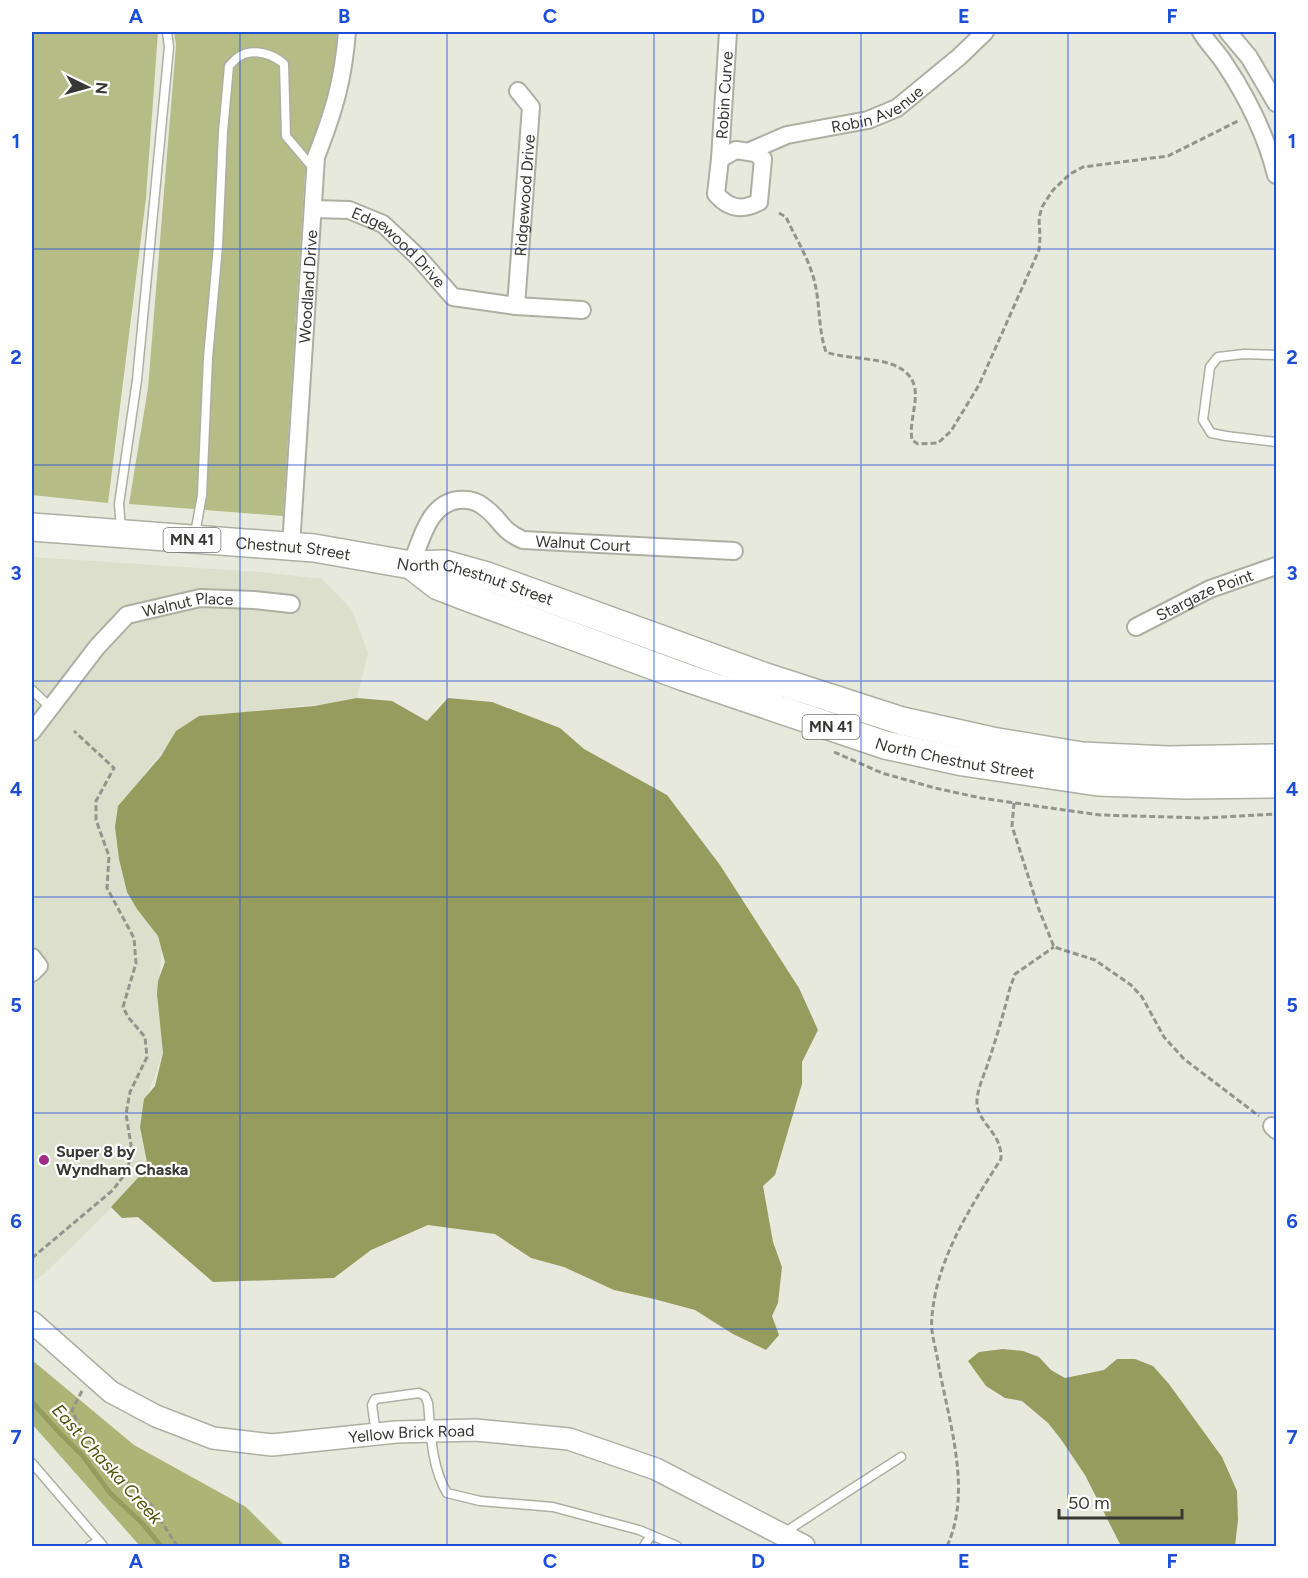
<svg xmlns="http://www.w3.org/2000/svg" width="1308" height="1578" viewBox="0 0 1308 1578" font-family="Figtree,sans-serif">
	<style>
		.built { fill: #dcdfcb }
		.green { fill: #b6bc85 }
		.forest { fill: #adb475 }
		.water { fill: #969c5e }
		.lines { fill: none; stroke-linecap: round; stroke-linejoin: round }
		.stream { stroke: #969c5e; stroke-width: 5 }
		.service-casing { stroke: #adafa3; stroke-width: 11 }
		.minor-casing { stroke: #adafa3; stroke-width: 20 }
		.tertiary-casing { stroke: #adafa3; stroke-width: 24 }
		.primary-casing { stroke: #adafa3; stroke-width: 30 }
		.path { stroke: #93948c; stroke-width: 3; stroke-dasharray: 6 3; stroke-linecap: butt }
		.service { stroke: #fff; stroke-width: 8 }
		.minor { stroke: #fff; stroke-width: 16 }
		.tertiary { stroke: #fff; stroke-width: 21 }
		.primary { stroke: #fff; stroke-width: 27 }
		.grid { fill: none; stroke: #1d4ed8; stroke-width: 1.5; stroke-opacity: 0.55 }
		.poi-dot { fill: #a12c86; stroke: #fff; stroke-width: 2 }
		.labels { text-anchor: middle; stroke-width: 4.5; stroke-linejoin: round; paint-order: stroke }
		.shield { fill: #fff; stroke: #737370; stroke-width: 1.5 }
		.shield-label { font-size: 15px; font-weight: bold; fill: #373733 }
		.street-label { font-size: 16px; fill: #373733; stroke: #fff }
		.poi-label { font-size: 16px; font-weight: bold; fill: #373733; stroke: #fff; text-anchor: start }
		.water-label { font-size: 18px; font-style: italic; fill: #505409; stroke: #fff }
		.neatline { fill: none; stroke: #1d4ed8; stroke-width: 2 }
		.grid-label { font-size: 20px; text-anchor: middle; font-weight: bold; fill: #1d4ed8 }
	</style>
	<rect width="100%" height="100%" fill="#e7e9dd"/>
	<polygon class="built" points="32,557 261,572 322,579 352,610 368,653 357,698 329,703 247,712 168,745 139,781 150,893 162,950 157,1000 163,1053 142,1111 150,1170 43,1275 32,1283"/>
	<g class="green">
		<polygon points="32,32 158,32 146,198 108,503 32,495"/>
		<polygon points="174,32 337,32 334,80 309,150 305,173 283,516 129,504 148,388 176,45"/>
	</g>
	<polygon class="forest" points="32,1360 134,1445 246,1507 285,1546 140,1546 32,1424"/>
	<g class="water">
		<polygon points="357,698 392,701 427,721 448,698 492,702 560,728 584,749 667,795 720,865 799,988 818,1030 802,1062 802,1084 775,1175 763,1186 773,1242 782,1267 778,1303 772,1316 779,1335 766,1350 733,1334 695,1310 654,1299 614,1290 564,1267 531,1258 495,1234 428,1225 371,1250 334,1278 213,1282 138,1217 122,1218 111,1207 148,1167 140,1127 144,1099 155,1086 163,1053 157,994 158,981 165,962 158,936 137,909 127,892 119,859 115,827 118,806 161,756 176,731 199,716 314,706"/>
		<polygon points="1003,1349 1023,1351 1039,1357 1051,1370 1065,1378 1104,1370 1117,1359 1135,1359 1153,1366 1169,1384 1222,1457 1237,1491 1238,1520 1235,1546 1121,1546 1085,1475 1060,1438 1048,1423 1022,1401 1005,1398 986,1386 968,1361 979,1352"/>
	</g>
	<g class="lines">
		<polyline class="stream" points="32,1402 59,1432 83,1456 110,1493 142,1523 161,1546"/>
		<defs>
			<g id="service">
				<polyline points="1276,355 1244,354 1218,357 1210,367 1203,420 1211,433 1226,436 1276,442"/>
				<polyline points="121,529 119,504 137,380 169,47 167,32"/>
				<path d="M195 534 202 495 208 358 218 246 223 132 229 66C232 63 236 58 240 56 254 48 273 54 284 64L286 136 313 168"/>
				<polyline points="32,690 50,707"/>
				<path d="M376 1434 372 1405 375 1399 419 1393 425 1396 428 1403C431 1433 431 1466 447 1493L480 1501 553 1507 639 1530 677 1546"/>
				<polyline points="32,1463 99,1541"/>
				<polyline points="782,1534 901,1457"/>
				<polyline points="90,1546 99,1541 103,1546"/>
				<polyline points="644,1546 651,1535"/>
			</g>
			<g id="minor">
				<path d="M1201 32C1207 42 1216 51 1223 61 1246 95 1266 135 1276 175"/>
				<polyline points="1228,32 1249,57 1276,103"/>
				<path d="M736 150 755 153 763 159 759 202C742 211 729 209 716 194L720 159Z"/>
				<path id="s1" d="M750 151 787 135 868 120 897 108 959 57 985 32"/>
				<path id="s2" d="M720 159 728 32"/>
				<path id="s3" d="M314 209 349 210 383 224 418 257 453 297 516 306 582 310"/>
				<path id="s4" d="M516 306 531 107 518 91"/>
				<path id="s5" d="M291 546 316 157C334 111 343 81 347 32"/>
				<path id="s6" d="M411 565C421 541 428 504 458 500 468 499 477 501 484 507 502 520 500 530 523 540L734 551"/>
				<path id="s7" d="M1136 627 1210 589 1276 566"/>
				<path id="s8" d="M32 732 97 647 127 615 200 598 254 600 291 604"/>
				<polyline points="32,957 39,966 32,973"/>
				<polyline points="1272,1126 1276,1130"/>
			</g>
			<g id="tertiary">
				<path id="s9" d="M32 1322 111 1392 156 1416 213 1438 272 1445 396 1432 476 1430 569 1439 656 1469 804 1546"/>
			</g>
			<g id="primary">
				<path id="s10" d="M32 527 314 548 411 565 444 564 487 576 763 676 902 721 992 741 1082 756 1168 760 1276 758"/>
				<path id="s11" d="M411 565 438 586 472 599 684 677 885 745 963 762 1098 782 1186 785 1276 784"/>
			</g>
		</defs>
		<use href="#service" class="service-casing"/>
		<use href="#minor" class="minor-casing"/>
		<use href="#tertiary" class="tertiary-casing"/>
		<use href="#primary" class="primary-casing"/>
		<g class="path">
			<path d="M779 213 786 217C794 235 806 254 812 273 821 299 817 326 826 352 852 362 909 353 915 389 917 406 909 423 912 440L918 444 938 443 951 431 979 385 1039 250 1040 238 1039 218 1042 207 1053 190 1070 174 1083 167 1168 156 1240 120"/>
			<polyline points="834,752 882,773 935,788 981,798 1043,807 1100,815 1204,818 1276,814"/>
			<polyline points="1014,803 1012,826 1038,907 1054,947 1095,960 1131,985 1142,997 1164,1037 1184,1059 1259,1116"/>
			<polyline points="32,1258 113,1190 128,1170 131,1145 126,1114 130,1092 147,1057 145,1037 128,1017 123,1007 136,963 134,938 107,888 109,856 96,820 96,801 114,768 74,731"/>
			<polyline points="82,1391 72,1410 80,1427 106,1461 151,1505 177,1546"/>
			<path d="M947 1546C973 1491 948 1419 938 1362 936 1348 930 1332 932 1317 936 1260 971 1206 1001 1159 1002 1133 980 1125 977 1105 976 1090 985 1074 989 1060 997 1036 1004 1012 1010 988L1015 974 1054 947"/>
		</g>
		<use href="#service" class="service"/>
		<use href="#minor" class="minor"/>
		<use href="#tertiary" class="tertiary"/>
		<use href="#primary" class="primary"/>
	</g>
	<path class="grid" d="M240 32V1546M447 32V1546M654 32V1546M861 32V1546M1068 32V1546M32 249H1276M32 465H1276M32 681H1276M32 897H1276M32 1113H1276M32 1329H1276"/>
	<circle class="poi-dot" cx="44" cy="1160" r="6"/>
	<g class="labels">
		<g class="shield">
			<rect x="163.5" y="528" width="57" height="24" rx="4.5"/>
			<rect x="802.5" y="715" width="57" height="24" rx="4.5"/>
		</g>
		<g class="shield-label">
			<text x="192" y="545">MN 41</text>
			<text x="831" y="732">MN 41</text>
		</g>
		<g class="street-label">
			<text dy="6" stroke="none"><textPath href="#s2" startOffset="64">Robin Curve</textPath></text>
			<text dy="6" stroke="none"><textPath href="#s1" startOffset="135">Robin Avenue</textPath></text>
			<text dy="6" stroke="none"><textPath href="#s4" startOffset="111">Ridgewood Drive</textPath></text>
			<text dy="6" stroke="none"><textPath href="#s3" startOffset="98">Edgewood Drive</textPath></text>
			<text dy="6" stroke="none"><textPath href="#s5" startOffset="260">Woodland Drive</textPath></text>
			<text dy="6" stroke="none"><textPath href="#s6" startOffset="224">Walnut Court</textPath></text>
			<text dy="6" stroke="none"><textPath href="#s10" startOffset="262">Chestnut Street</textPath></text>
			<text dy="6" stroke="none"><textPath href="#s10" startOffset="448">North Chestnut Street</textPath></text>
			<text dy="6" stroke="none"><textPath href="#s7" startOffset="76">Stargaze Point</textPath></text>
			<text dy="6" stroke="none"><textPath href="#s8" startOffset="213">Walnut Place</textPath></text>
			<text dy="6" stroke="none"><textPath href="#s11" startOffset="580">North Chestnut Street</textPath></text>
			<text dy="6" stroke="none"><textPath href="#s9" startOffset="417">Yellow Brick Road</textPath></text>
		</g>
		<g class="poi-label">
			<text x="56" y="1157">Super 8 by<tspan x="56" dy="18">Wyndham Chaska</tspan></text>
		</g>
		<g class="water-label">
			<text transform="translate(107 1464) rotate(48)" y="6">East Chaska Creek</text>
		</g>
	</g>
	<rect width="1308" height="1578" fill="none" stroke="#ffffff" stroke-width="66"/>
	<g transform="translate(87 87) rotate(95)" stroke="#ffffff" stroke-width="4.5" paint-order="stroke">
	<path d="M0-4.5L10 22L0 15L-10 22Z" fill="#373733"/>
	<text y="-9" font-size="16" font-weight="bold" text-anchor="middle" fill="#373733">N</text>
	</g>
	<path d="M1059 1509v9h123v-9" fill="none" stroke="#373733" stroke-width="3"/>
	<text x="1068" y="1509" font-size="18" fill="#373733" stroke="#ffffff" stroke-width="4.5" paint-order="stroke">50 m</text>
	<rect x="33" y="33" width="1242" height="1512" class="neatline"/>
	<g class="grid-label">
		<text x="136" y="23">A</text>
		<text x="344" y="23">B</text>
		<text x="550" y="23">C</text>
		<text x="758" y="23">D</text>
		<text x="964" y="23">E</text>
		<text x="1172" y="23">F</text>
		<text x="16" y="148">1</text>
		<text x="1292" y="148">1</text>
		<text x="16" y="364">2</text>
		<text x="1292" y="364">2</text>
		<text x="16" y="580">3</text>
		<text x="1292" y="580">3</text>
		<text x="16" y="796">4</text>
		<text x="1292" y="796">4</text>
		<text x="16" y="1012">5</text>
		<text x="1292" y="1012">5</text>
		<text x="16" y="1228">6</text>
		<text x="1292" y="1228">6</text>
		<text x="16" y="1444">7</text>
		<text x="1292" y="1444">7</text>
		<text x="136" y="1568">A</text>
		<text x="344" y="1568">B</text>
		<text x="550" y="1568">C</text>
		<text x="758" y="1568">D</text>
		<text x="964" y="1568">E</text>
		<text x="1172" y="1568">F</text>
	</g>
</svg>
